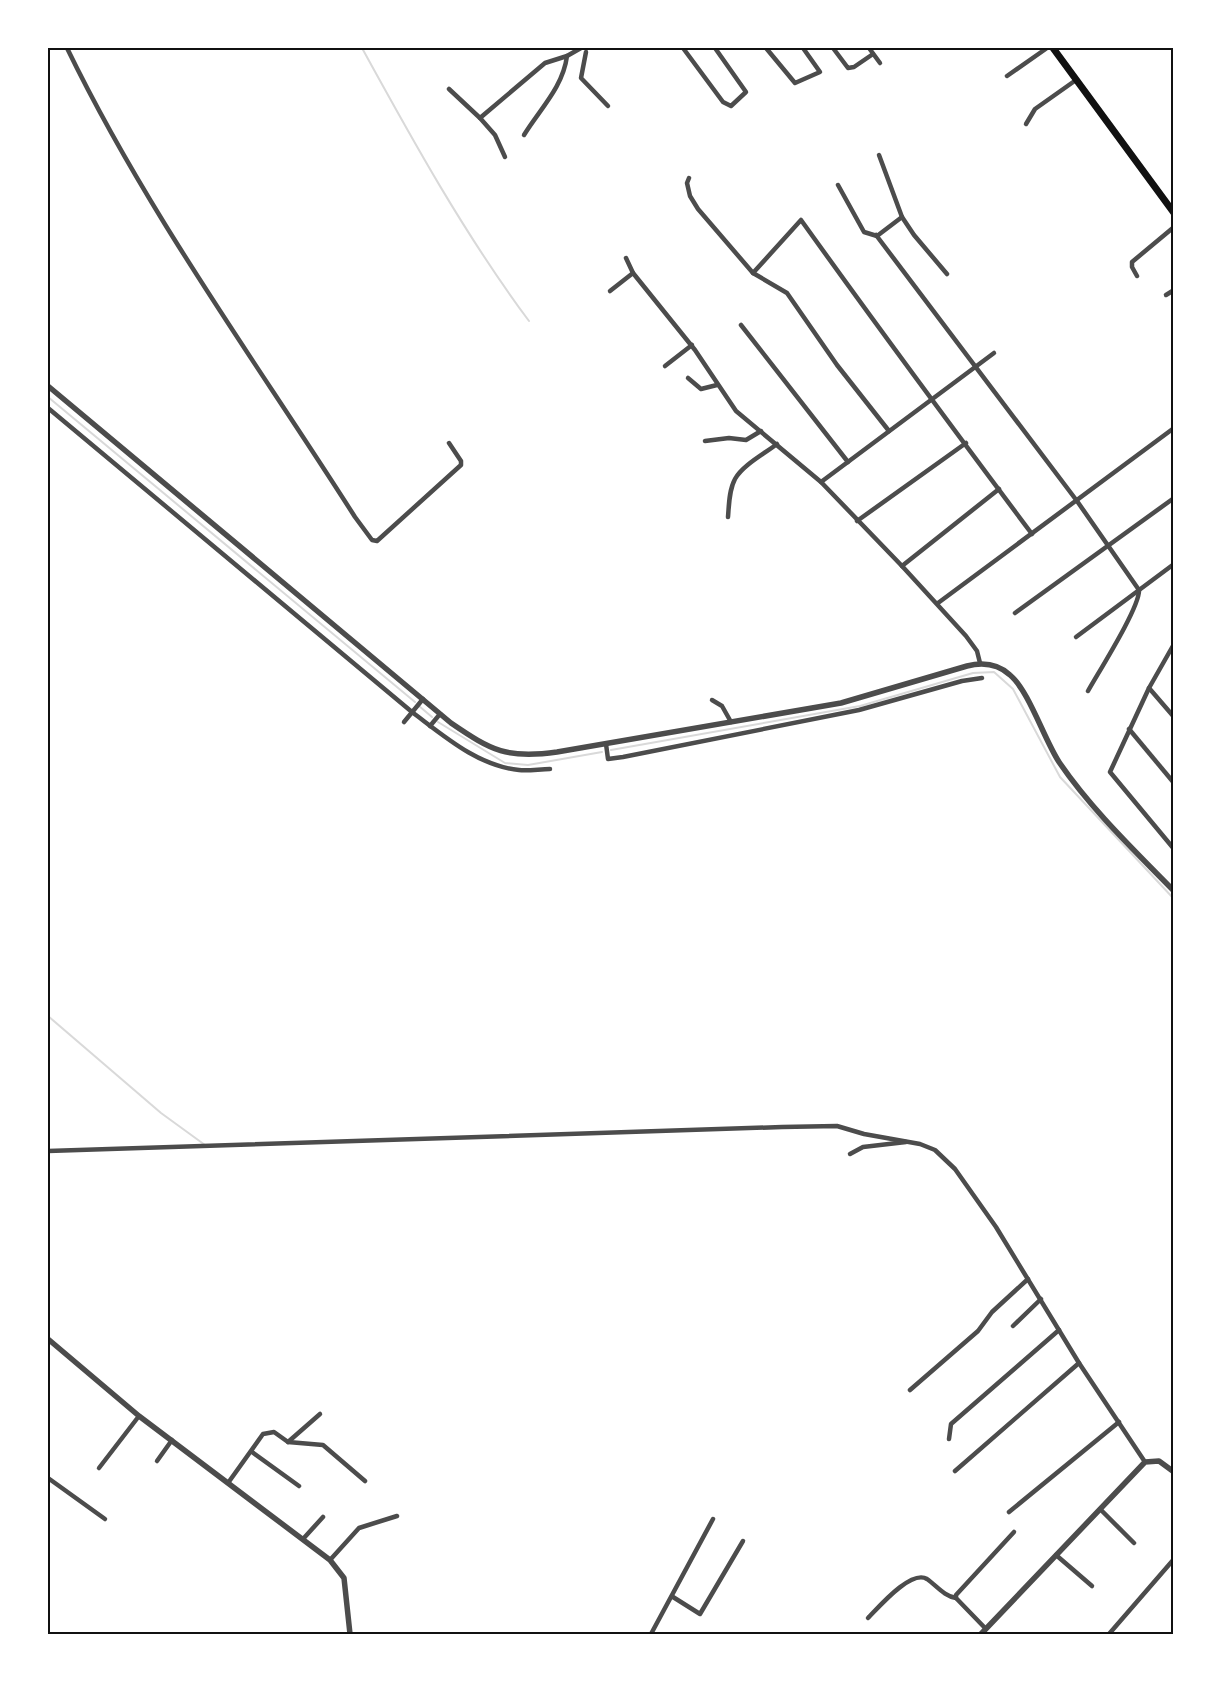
<svg xmlns="http://www.w3.org/2000/svg" width="1221" height="1682" viewBox="0 0 1221 1682" font-family="'PT Serif',serif">
	<style>
		.lines { fill: none; stroke-linecap: round; stroke-linejoin: round }
		.stream { stroke: #d9d9d9; stroke-width: 2 }
		.minor { stroke: #4c4c4c; stroke-width: 4.5 }
		.tertiary { stroke: #4c4c4c; stroke-width: 5.5 }
		.primary { stroke: #111; stroke-width: 7 }
		.neatline { fill: none; stroke: #111; stroke-width: 2 }
	</style>
	<rect width="100%" height="100%" fill="#fff"/>
	<g class="lines">
		<g class="stream">
			<path d="M362 48C413 141 465 235 529 321"/>
			<polyline points="48,397 415,702"/>
			<polyline points="419,706 432,717"/>
			<polyline points="438,722 505,763 528,765 602,752"/>
			<polyline points="611,750 860,706 973,673 994,672 1013,689 1060,777 1174,899"/>
			<polyline points="48,1016 161,1113 205,1145"/>
		</g>
		<g class="minor">
			<path d="M67 48C147 213 257 363 355 517L372 540 377 541 461 465V461L449 443"/>
			<polyline points="683,48 723,102 731,106 746,92 715,48"/>
			<polyline points="766,48 795,83 820,72 803,48"/>
			<polyline points="833,48 848,68 854,67 873,54"/>
			<polyline points="869,48 880,63"/>
			<polyline points="586,52 581,78 608,106"/>
			<polyline points="1007,76 1047,48"/>
			<polyline points="449,89 480,118 545,63 567,56 581,48"/>
			<polyline points="480,118 495,135 505,157"/>
			<polyline points="1026,124 1035,109 1076,80"/>
			<path d="M524 135C540 109 563 87 567 56"/>
			<polyline points="879,155 902,217"/>
			<polyline points="689,178 687,183 690,196 698,209 753,273 787,293 837,365 889,431"/>
			<polyline points="838,185 864,232 877,236 902,217 914,235 947,274"/>
			<path d="M876 235 1077 501 1139 590C1140 607 1098 673 1088 691"/>
			<polyline points="626,258 633,273 695,350 736,411 821,482 902,566 966,636 977,651 980,663"/>
			<path d="M753 273 801 220C877 326 954 430 1032 534"/>
			<polyline points="1137,276 1132,267 1132,262 1174,227"/>
			<polyline points="610,291 633,273"/>
			<polyline points="1166,295 1174,290"/>
			<polyline points="741,325 848,462"/>
			<polyline points="665,366 692,345"/>
			<polyline points="688,378 701,389 717,385"/>
			<path d="M48 408 412 712C444 736 478 766 519 770 529 771 540 769 550 769"/>
			<polyline points="705,441 729,438 746,440 761,431"/>
			<polyline points="821,482 994,353"/>
			<path d="M728 517C729 505 729 490 735 479 743 465 764 454 777 444"/>
			<polyline points="857,521 966,443"/>
			<polyline points="902,566 999,489"/>
			<polyline points="938,603 1174,428"/>
			<polyline points="1015,613 1174,498"/>
			<polyline points="1076,637 1174,564"/>
			<polyline points="1174,644 1149,688 1110,772 1174,849"/>
			<polyline points="1149,688 1174,717"/>
			<polyline points="712,700 722,706 731,722"/>
			<polyline points="404,722 423,699"/>
			<polyline points="430,726 440,714"/>
			<polyline points="1129,729 1174,783"/>
			<polyline points="606,744 608,759 623,757 859,710 962,681 982,678"/>
			<polyline points="48,1151 782,1127 837,1126 864,1134 920,1144 935,1150 955,1169 996,1227 1079,1363 1145,1462"/>
			<polyline points="850,1154 863,1147 906,1142"/>
			<polyline points="1013,1326 1041,1299"/>
			<polyline points="910,1390 978,1331 992,1312 1028,1279"/>
			<polyline points="949,1439 951,1424 1059,1330"/>
			<polyline points="288,1442 320,1414"/>
			<polyline points="252,1452 299,1486"/>
			<polyline points="157,1461 172,1440"/>
			<polyline points="99,1468 139,1416"/>
			<polyline points="955,1471 1079,1363"/>
			<polyline points="48,1478 105,1519"/>
			<polyline points="228,1483 263,1434 274,1432 288,1442 323,1445 365,1481"/>
			<polyline points="1100,1509 1134,1543"/>
			<polyline points="1009,1512 1119,1422"/>
			<polyline points="303,1539 323,1517"/>
			<polyline points="1056,1555 1092,1586"/>
			<polyline points="330,1560 359,1528 397,1516"/>
			<polyline points="673,1597 700,1614 743,1541"/>
			<path d="M868 1618C878 1608 911 1569 927 1579 937 1586 944 1596 956 1598"/>
			<polyline points="986,1629 956,1598 956,1595 1014,1532"/>
			<polyline points="651,1634 713,1519"/>
			<polyline points="1109,1634 1174,1559"/>
		</g>
		<g class="tertiary">
			<path d="M48 386 451 723C492 751 507 759 557 752L841 703 967 666C983 662 998 664 1010 675 1029 691 1044 739 1059 762 1091 809 1134 850 1174 891"/>
			<polyline points="48,1339 139,1416 330,1560 344,1578 350,1634"/>
			<polyline points="981,1634 1145,1462 1159,1461 1174,1472"/>
		</g>
		<polyline class="primary" points="1053,48 1174,213"/>
	</g>
	<rect width="1221" height="1682" fill="none" stroke="#ffffff" stroke-width="98"/>
	<rect x="49" y="49" width="1123" height="1584" class="neatline"/>
</svg>
